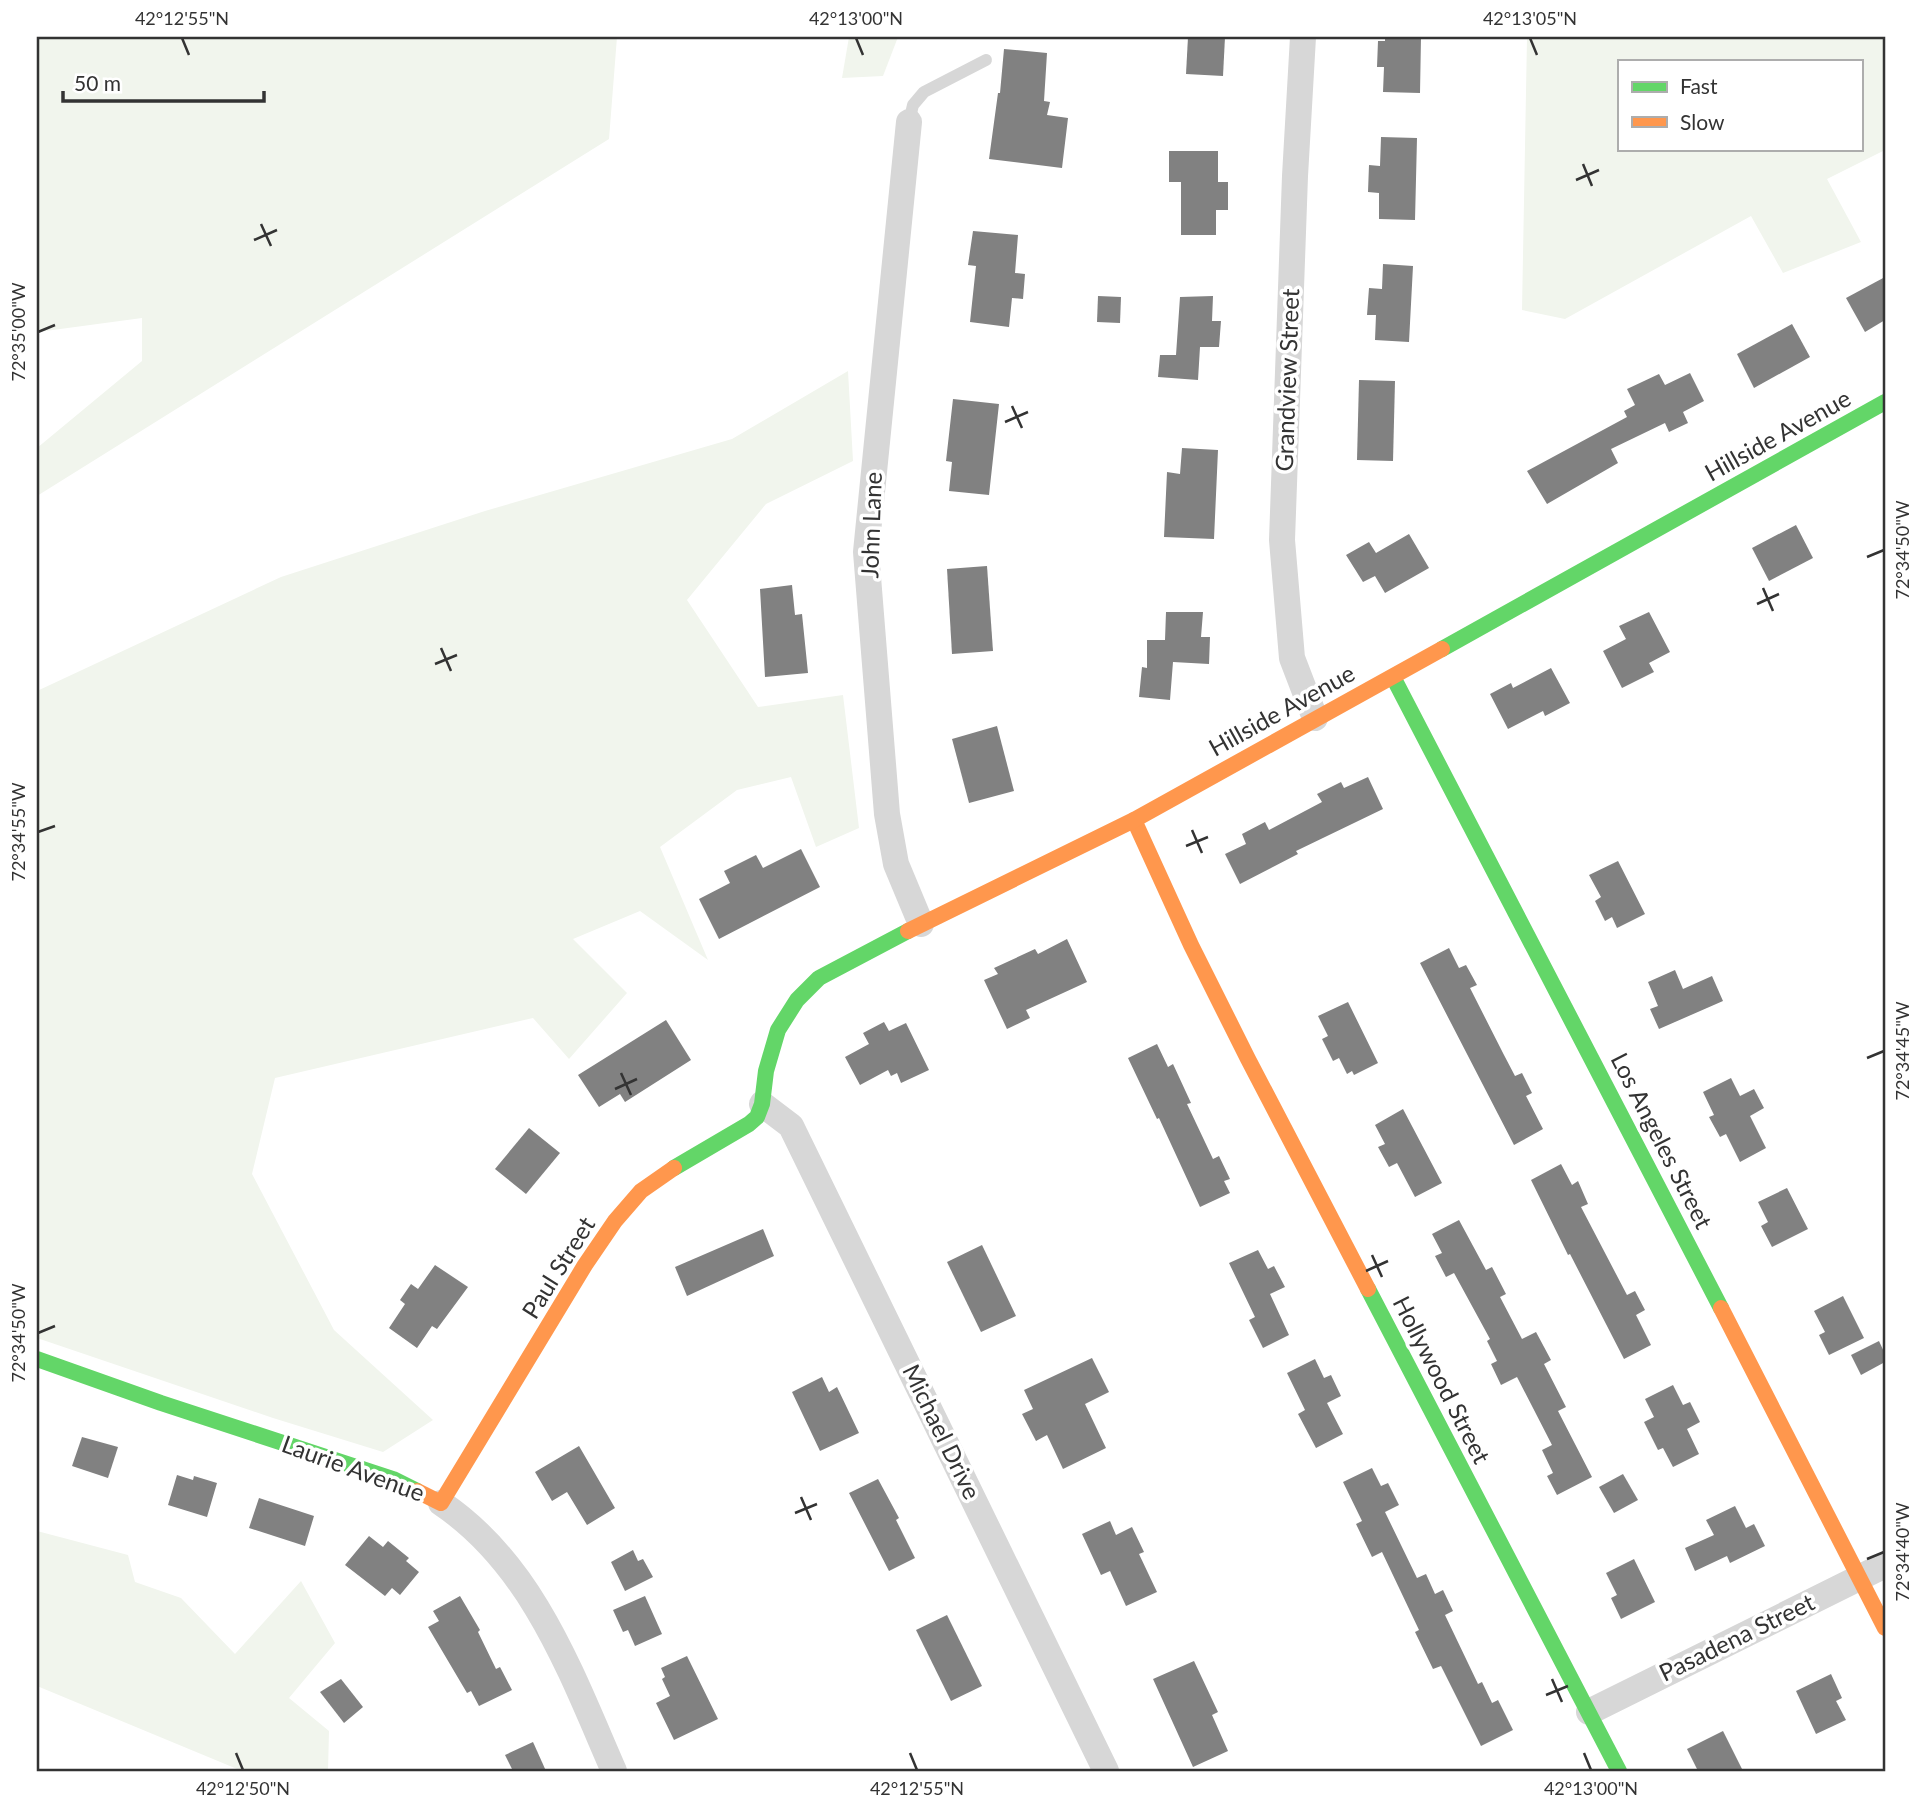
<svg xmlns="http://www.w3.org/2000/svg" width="1922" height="1808" viewBox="0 0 1922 1808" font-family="Lato,sans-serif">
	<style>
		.green { fill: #f1f5ed; fill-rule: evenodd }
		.building { fill: #818181 }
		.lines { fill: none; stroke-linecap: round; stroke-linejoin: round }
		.lane { stroke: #d7d7d7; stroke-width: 12 }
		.street { stroke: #d7d7d7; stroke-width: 26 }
		.fast { stroke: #63d668; stroke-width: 16 }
		.slow { stroke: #ff974d; stroke-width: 16 }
		.ticks { fill: none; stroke: #333; stroke-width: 2.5 }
		.labels { text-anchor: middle; stroke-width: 7; stroke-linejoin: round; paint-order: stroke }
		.street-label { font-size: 24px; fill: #333; stroke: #fff }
		.neatline { fill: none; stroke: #333; stroke-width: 2.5 }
		.ticks-label { font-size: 18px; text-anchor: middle; fill: #333 }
	</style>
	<rect width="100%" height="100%" fill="#fff"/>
	<g class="green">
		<polygon points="37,37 617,37 609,139 37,496 37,448 142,361 142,318 38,332 37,331"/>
		<polygon points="849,37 898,37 883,76 842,78"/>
		<path d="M1527 37H1885V150L1827 179 1861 242 1783 273 1751 216 1565 319 1522 310ZM1861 61V149H1619V61Z"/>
		<polygon points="848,371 853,461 766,504 687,600 758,707 843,695 859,828 816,847 791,777 737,790 660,847 708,960 640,911 573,939 627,993 569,1059 533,1018 275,1078 252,1174 334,1330 433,1420 383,1452 273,1418 37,1338 37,691 281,577 485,511 732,439"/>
		<polygon points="37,1531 128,1555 135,1582 181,1598 235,1654 301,1581 335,1643 289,1698 329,1731 328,1771 242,1771 37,1686"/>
	</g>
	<g class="building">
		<polygon points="1188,37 1225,37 1223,76 1186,74"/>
		<polygon points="1385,37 1421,37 1420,93 1383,92 1384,67 1377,67 1378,41 1385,41"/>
		<polygon points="1004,49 1047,53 1044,101 1050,102 1047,115 1068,118 1062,168 989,159 998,93 1000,93"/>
		<polygon points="1381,137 1417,138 1415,220 1379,219 1379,193 1368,192 1369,165 1380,166"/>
		<polygon points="1169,151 1218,151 1218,182 1228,182 1228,210 1216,210 1216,235 1181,235 1181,182 1169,182"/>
		<polygon points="973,231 1018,235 1015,273 1025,274 1023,299 1012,298 1009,327 970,322 976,266 968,265"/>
		<polygon points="1383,264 1413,266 1409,342 1375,340 1376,315 1367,315 1369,288 1382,289"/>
		<polygon points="1885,277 1885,320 1865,332 1846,298"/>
		<polygon points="1098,296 1121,297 1120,323 1097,322"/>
		<polygon points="1213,296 1212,321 1221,321 1219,347 1200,347 1198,380 1158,377 1160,355 1176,355 1180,297"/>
		<polygon points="1792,324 1810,357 1754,388 1737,354"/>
		<polygon points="1690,373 1704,401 1683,412 1688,423 1669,432 1665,423 1611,449 1618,463 1547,504 1527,471 1627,417 1624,411 1635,405 1627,389 1659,374 1665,385"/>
		<polygon points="1359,380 1395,381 1393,461 1357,460"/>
		<polygon points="953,399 999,404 989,495 949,491 952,462 946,461"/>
		<polygon points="1182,448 1218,450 1214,539 1164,537 1167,472 1180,474"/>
		<polygon points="1796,525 1813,558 1769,581 1752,548"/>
		<polygon points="1409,534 1429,568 1385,593 1375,576 1363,582 1346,555 1369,542 1376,553"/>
		<polygon points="987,566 993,651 952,654 947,569"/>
		<polygon points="792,585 795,615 802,614 808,673 765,677 760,589"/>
		<polygon points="1166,612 1203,612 1201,637 1210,637 1209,664 1173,662 1170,700 1139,697 1142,667 1147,668 1147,640 1165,640"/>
		<polygon points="1649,612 1670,652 1649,663 1654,672 1622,688 1603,651 1626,639 1619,626"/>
		<polygon points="1551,668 1570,703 1545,716 1543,711 1508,729 1490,694 1511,683 1513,688"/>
		<polygon points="997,726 1014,791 969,803 952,739"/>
		<polygon points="1368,777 1383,809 1296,851 1298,854 1240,884 1225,854 1246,844 1242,834 1265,822 1269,830 1322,802 1317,794 1341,782 1344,788"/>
		<polygon points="801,849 820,887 719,939 699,899 730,883 724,871 756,855 763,868"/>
		<polygon points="1618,861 1645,914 1617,928 1612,917 1605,921 1595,901 1601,897 1589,875"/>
		<polygon points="1067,939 1087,982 1026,1010 1030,1018 1007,1029 984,980 998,974 994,968 1035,949 1038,954"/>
		<polygon points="1449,948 1459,968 1466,965 1477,985 1470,988 1504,1055 1515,1076 1522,1073 1532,1093 1526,1096 1543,1129 1514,1145 1420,963"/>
		<polygon points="1675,970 1683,989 1712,976 1723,1001 1659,1029 1650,1009 1658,1006 1648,982"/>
		<polygon points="1348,1002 1378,1063 1354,1075 1352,1071 1347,1074 1339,1058 1333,1061 1322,1039 1328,1036 1318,1016"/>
		<polygon points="666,1020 691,1060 625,1102 620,1094 599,1107 578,1075"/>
		<polygon points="884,1022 889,1031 906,1023 929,1070 901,1083 897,1073 891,1076 888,1070 860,1085 845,1057 869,1044 863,1033"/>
		<polygon points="1157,1044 1168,1067 1173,1064 1191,1103 1187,1104 1213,1159 1219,1156 1230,1179 1224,1181 1230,1193 1200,1207 1159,1118 1157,1119 1128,1058"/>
		<polygon points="1731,1078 1740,1096 1754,1089 1764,1108 1750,1116 1766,1148 1740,1162 1726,1134 1720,1137 1709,1117 1714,1115 1703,1092"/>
		<polygon points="1403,1109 1442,1183 1415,1197 1397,1163 1389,1167 1378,1147 1385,1144 1375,1125"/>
		<polygon points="529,1128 560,1153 526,1194 495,1169"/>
		<polygon points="1561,1164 1572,1185 1578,1181 1588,1204 1581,1207 1627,1295 1635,1291 1645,1310 1636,1315 1651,1345 1624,1359 1570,1254 1568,1255 1531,1180"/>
		<polygon points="1787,1188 1808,1229 1772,1247 1761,1226 1768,1222 1758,1202"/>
		<polygon points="1459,1220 1486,1270 1492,1267 1506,1294 1500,1297 1522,1339 1536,1332 1551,1360 1544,1364 1566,1407 1558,1411 1592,1477 1557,1495 1547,1476 1553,1473 1542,1450 1552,1445 1517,1377 1501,1385 1491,1364 1497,1361 1487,1341 1490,1339 1454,1273 1446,1277 1435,1256 1442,1253 1432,1234"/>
		<polygon points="763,1229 774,1256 687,1296 675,1267"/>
		<polygon points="982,1245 1016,1316 981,1332 947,1262"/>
		<polygon points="1258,1250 1268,1269 1274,1266 1285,1287 1270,1294 1289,1335 1263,1348 1249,1320 1255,1317 1229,1263"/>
		<polygon points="435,1265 468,1287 437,1329 432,1326 417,1348 389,1328 405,1304 400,1300 411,1284 418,1289"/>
		<polygon points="1843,1296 1864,1338 1829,1355 1819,1335 1825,1332 1814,1311"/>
		<polygon points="1879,1341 1885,1354 1885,1362 1861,1375 1851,1355"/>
		<polygon points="1092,1358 1109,1392 1085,1404 1106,1448 1063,1469 1047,1435 1036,1441 1022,1414 1033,1409 1024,1390"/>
		<polygon points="1315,1359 1324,1378 1331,1375 1341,1396 1327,1403 1343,1434 1316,1448 1298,1414 1305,1410 1287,1373"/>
		<polygon points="822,1377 829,1392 837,1387 859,1433 820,1451 792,1392"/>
		<polygon points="1673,1385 1683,1405 1690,1402 1700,1422 1687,1429 1699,1454 1673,1467 1663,1448 1658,1450 1644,1422 1654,1417 1645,1399"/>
		<polygon points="82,1437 118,1447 108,1478 72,1466"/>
		<polygon points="579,1446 615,1508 587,1525 567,1492 552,1501 535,1472"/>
		<polygon points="1372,1468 1381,1486 1388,1483 1399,1505 1385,1512 1417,1578 1426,1574 1435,1594 1443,1590 1453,1611 1445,1615 1478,1684 1482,1682 1492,1703 1498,1700 1513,1730 1481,1746 1441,1666 1433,1669 1415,1632 1419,1630 1382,1552 1372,1557 1356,1524 1362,1521 1343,1482"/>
		<polygon points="1623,1474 1638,1500 1614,1513 1599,1487"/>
		<polygon points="177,1475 193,1480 194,1476 217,1483 207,1517 168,1505"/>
		<polygon points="878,1479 899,1518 896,1520 915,1558 889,1571 849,1493"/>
		<polygon points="259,1498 314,1516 305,1546 249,1528"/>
		<polygon points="1735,1506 1746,1528 1754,1524 1765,1546 1730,1563 1727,1556 1695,1571 1685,1548 1714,1535 1706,1520"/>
		<polygon points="1110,1521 1116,1535 1132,1527 1144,1552 1139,1554 1157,1592 1126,1606 1110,1571 1101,1575 1082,1534"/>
		<polygon points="369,1536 383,1547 388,1541 409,1558 406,1561 419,1572 400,1595 392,1588 385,1596 345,1565"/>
		<polygon points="633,1550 638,1561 643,1559 653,1577 625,1591 611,1562"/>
		<polygon points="1634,1559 1655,1602 1621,1619 1611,1598 1617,1595 1606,1573"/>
		<polygon points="460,1596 480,1630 478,1632 496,1669 500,1667 512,1690 479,1706 471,1691 467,1693 428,1627 439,1621 433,1611"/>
		<polygon points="645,1596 662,1634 635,1646 628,1630 623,1632 613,1610"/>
		<polygon points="947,1615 982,1686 951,1701 916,1630"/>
		<polygon points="687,1656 718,1719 674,1740 656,1703 670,1696 662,1679 665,1677 661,1668"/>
		<polygon points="1194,1661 1218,1712 1212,1715 1228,1751 1193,1767 1153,1679"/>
		<polygon points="1831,1674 1842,1698 1836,1701 1846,1720 1816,1734 1796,1691"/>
		<polygon points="341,1679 363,1707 344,1723 320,1692"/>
		<polygon points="1723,1731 1743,1771 1698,1771 1687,1749"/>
		<polygon points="533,1742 546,1771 513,1771 505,1755"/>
	</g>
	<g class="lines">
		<polyline class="lane" points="909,122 913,105 924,92 986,60"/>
		<g class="street">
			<polyline points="1303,37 1295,176 1282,540 1292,658 1315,718"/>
			<polyline points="909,122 866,552 887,814 896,864 921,924"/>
			<polyline points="762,1104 791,1126 1106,1771"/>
			<path d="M441 1503C533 1565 571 1673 614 1771"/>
			<polyline points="1589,1712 1885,1565"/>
		</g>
		<g class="fast">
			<polyline points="1442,649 1885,402"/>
			<polyline points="1393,677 1721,1308"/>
			<polyline points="674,1168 749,1124 757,1117 762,1104 766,1071 778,1030 797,1000 819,978 908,931"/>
			<polyline points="1368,1289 1619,1771"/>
			<polyline points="37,1359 161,1403 393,1479 417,1491"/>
		</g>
		<g class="slow">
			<polyline points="1134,820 1191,945 1248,1059 1368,1289"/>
			<polyline points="908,931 1134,820 1442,649"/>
			<polyline points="1721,1308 1885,1628"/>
			<polyline points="417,1491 441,1503 585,1265 615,1221 641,1191 674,1168"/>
		</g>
	</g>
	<path class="ticks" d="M182 38 189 55M856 38 863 55M1530 38 1537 55M1583 164 1592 186M1576 180 1599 170M261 224 271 246M254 240 277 230M38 332 55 325M1012 406 1022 428M1005 422 1028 412M1867 557 1884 550M1763 588 1773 611M1757 604 1779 594M441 648 451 671M435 664 457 655M1192 830 1202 853M38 832 55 826M1186 846 1208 837M1867 1058 1884 1051M621 1073 631 1095M615 1089 637 1079M1372 1255 1382 1277M1366 1271 1388 1261M38 1333 55 1326M801 1497 811 1520M795 1513 817 1504M1867 1559 1884 1552M1552 1679 1562 1702M1546 1695 1568 1686M236 1753 243 1770M910 1753 917 1770M1584 1753 1591 1770"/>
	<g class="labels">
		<g class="street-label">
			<text transform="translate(1288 380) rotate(-88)" y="8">Grandview Street</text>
			<text transform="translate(1778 436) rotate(-29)" y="8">Hillside Avenue</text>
			<text transform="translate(872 525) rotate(-88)" y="8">John Lane</text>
			<text transform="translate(1282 711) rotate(-29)" y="8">Hillside Avenue</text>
			<text transform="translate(1661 1141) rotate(63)" y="8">Los Angeles Street</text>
			<text transform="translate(559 1268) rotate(-58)" y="8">Paul Street</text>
			<text transform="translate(1441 1380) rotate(63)" y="8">Hollywood Street</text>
			<text transform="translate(941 1432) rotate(64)" y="8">Michael Drive</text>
			<text transform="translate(353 1469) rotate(20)" y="8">Laurie Avenue</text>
			<text transform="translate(1737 1638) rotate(-26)" y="8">Pasadena Street</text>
		</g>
	</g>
	<rect width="1922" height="1808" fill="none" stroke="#ffffff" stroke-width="77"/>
	<rect x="1618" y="60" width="245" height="91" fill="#ffffff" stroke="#adadad" stroke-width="2"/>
	<rect x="1632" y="82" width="35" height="10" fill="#63d668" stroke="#adadad" stroke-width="2"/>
	<text x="1680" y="94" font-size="21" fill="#333333">Fast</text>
	<rect x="1632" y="117" width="35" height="10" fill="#ff974d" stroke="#adadad" stroke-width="2"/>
	<text x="1680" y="130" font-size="21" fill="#333333">Slow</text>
	<path d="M63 91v10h201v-10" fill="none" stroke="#333333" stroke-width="3.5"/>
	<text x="74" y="91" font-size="21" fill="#333333" stroke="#ffffff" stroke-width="5" paint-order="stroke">50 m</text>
	<rect x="38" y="38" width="1846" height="1732" class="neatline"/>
	<g class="ticks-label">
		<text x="182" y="25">42°12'55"N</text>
		<text x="856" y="25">42°13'00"N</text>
		<text x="1530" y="25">42°13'05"N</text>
		<text transform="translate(19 332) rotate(-90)" y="6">72°35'00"W</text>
		<text transform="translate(1903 550) rotate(-90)" y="6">72°34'50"W</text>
		<text transform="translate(19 832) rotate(-90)" y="6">72°34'55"W</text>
		<text transform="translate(1903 1051) rotate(-90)" y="6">72°34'45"W</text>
		<text transform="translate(19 1333) rotate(-90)" y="6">72°34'50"W</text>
		<text transform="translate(1903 1552) rotate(-90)" y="6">72°34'40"W</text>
		<text x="243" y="1795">42°12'50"N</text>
		<text x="917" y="1795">42°12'55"N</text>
		<text x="1591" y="1795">42°13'00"N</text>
	</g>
</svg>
